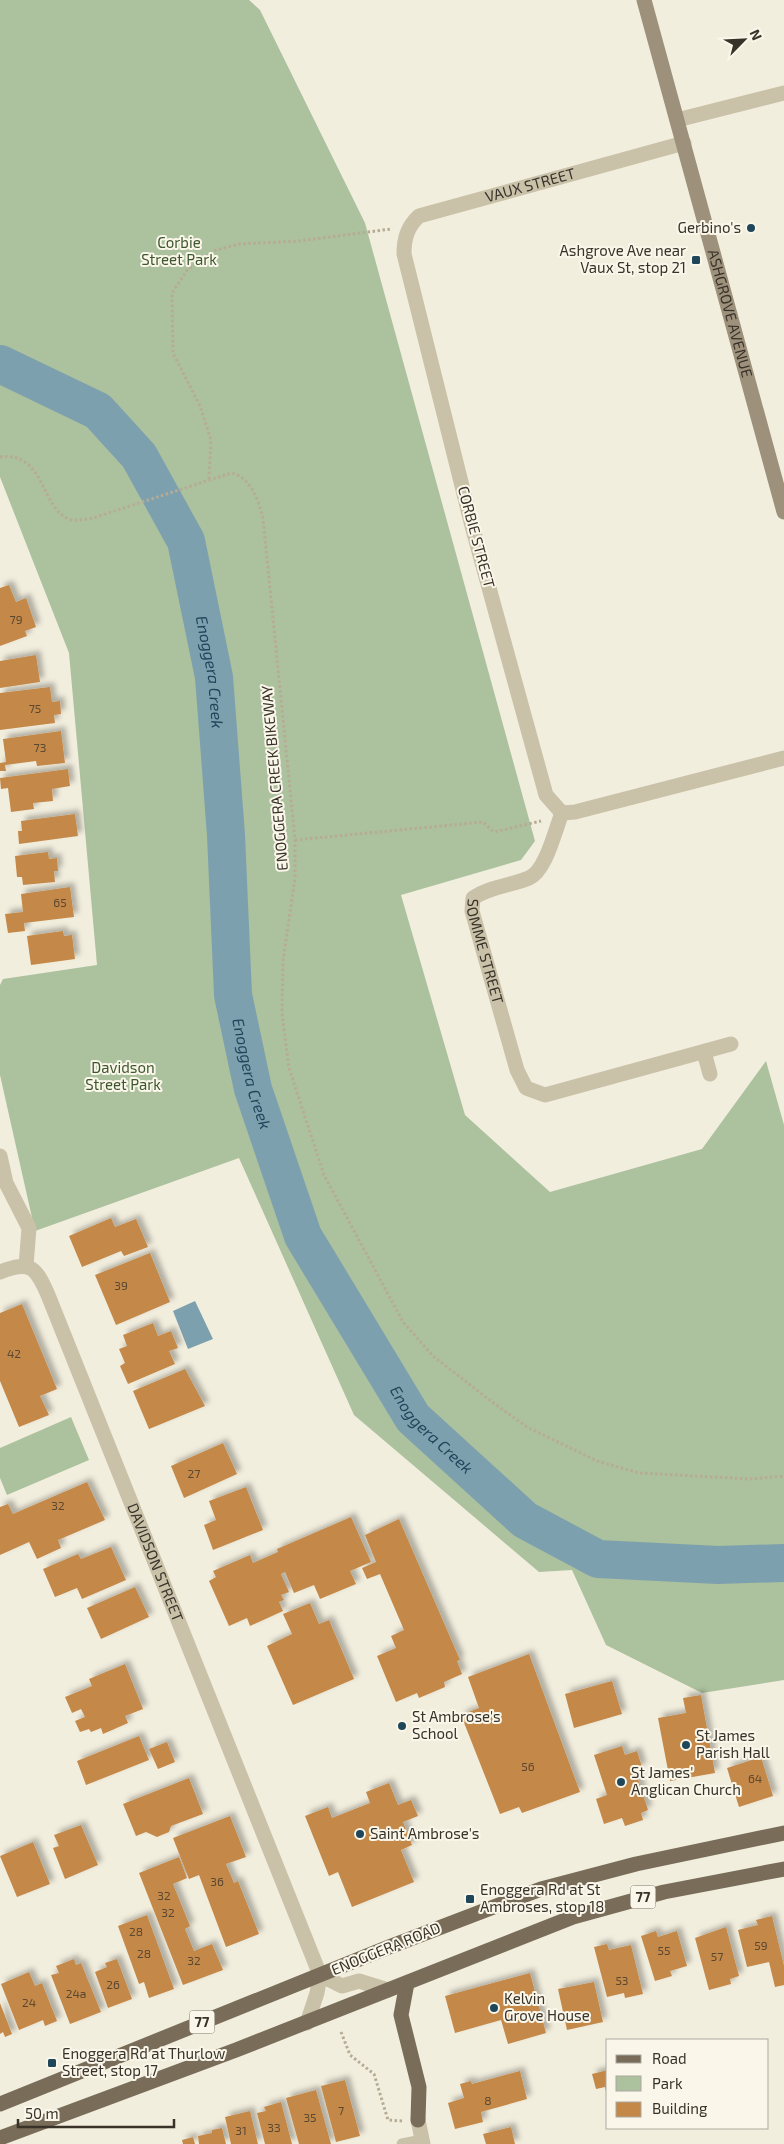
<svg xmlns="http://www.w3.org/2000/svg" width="784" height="2144" viewBox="0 0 784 2144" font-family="'Exo 2',sans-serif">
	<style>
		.green { fill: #acc19d }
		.water { fill: #7da0af }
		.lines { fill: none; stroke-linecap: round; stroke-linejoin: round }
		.river { stroke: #7da0af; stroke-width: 38 }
		.building { fill: #c48849; filter: url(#shadow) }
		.path { stroke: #b6ac94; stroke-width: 3; stroke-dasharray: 2.5 2.5; stroke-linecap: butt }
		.lane { stroke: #cac1a9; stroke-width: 11 }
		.street { stroke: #cac1a9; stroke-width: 15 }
		.secondary { stroke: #9e917b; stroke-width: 15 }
		.primary { stroke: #796d5a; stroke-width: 15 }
		.poi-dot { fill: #1f4659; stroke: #faf7ea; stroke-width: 2 }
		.labels { text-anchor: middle; stroke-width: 4; stroke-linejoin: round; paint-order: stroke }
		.number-label { font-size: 12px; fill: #5b4831 }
		.shield { fill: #faf7ea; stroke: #726d63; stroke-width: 1 }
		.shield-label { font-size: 14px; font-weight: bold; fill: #383229 }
		.street-label { font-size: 15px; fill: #383229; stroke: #faf7ea }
		.poi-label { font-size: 15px; fill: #383229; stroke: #faf7ea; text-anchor: start }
		.park-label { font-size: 15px; fill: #3c562d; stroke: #faf7ea }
		.water-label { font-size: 16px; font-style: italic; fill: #1f4659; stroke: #faf7ea }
	</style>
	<defs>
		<filter id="shadow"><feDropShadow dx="4.5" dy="-4.5" stdDeviation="2.5" flood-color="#0004"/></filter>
	</defs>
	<rect width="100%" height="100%" fill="#f2eede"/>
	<g class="green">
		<polygon points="0,0 249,0 260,10 365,223 535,841 521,860 401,895 465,1115 550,1192 702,1149 766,1061 784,1125 784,1680 702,1693 606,1645 572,1570 539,1572 354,1415 239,1158 35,1231 0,1075 0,985 3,979 97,965 69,653 0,477"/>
		<polygon points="71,1417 89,1460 7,1495 0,1478 0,1448"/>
	</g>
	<polygon class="water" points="195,1301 213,1339 188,1349 173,1311"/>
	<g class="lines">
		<path class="river" id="s1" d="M0 364 98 411 139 456 186 541 214 677 226 835 233 995 253 1089 303 1236 413 1418 525 1520 598 1559 718 1565 784 1563"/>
	</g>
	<g class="building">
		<polygon points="9,585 16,602 26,598 36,627 25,631 27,636 0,646 0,588"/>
		<polygon points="36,655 40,682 0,688 0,661"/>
		<polygon points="50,687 52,702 60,701 61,714 54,715 55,723 0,730 0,693"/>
		<polygon points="61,731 65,763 37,766 36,761 5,765 6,771 0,771 0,763 6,762 3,739"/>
		<polygon points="68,769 70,786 52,789 53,801 33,803 34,809 11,812 8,788 1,789 0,778"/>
		<polygon points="75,814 78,836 19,844 18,831 22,831 21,821"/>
		<polygon points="48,852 49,859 57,858 58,871 54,871 55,882 23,885 22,877 17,877 15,856"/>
		<polygon points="70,887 74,917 24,923 25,931 8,933 5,914 23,912 21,894"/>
		<polygon points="63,931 64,936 72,935 75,959 31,965 27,936"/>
		<polygon points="111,1218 115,1227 136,1219 148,1247 124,1256 121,1251 82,1267 69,1236"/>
		<polygon points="150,1253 170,1302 116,1325 95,1275"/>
		<polygon points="22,1304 57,1389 40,1396 49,1415 19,1427 0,1381 0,1313"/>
		<polygon points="153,1323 158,1336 171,1331 178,1348 169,1351 175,1364 128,1384 120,1366 125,1363 119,1349 127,1346 123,1335"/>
		<polygon points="185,1369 205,1406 149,1429 133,1391"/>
		<polygon points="223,1443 237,1474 184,1498 171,1466"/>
		<polygon points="87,1482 105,1520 58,1540 61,1548 37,1559 29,1542 0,1555 0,1507 8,1504 13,1514"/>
		<polygon points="246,1487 263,1530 213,1550 204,1525 216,1520 209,1501"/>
		<polygon points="351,1517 371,1562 350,1571 356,1584 320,1599 314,1585 294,1593 285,1572 281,1574 289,1592 281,1595 284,1600 279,1602 283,1611 250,1626 247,1618 229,1626 209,1581 216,1577 213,1571 250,1555 253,1563 278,1552 277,1549"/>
		<polygon points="399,1519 460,1660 457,1661 462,1674 444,1682 445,1687 419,1698 417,1693 396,1702 377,1656 396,1648 391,1636 404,1630 380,1574 367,1579 362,1568 376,1562 365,1535"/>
		<polygon points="111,1547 126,1580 82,1599 77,1588 55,1597 43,1569 78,1554 81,1559"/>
		<polygon points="135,1587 149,1617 101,1639 87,1608"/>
		<polygon points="310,1603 319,1624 329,1620 354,1679 293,1705 267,1646 292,1634 283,1614"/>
		<polygon points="529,1654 580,1792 522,1813 519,1807 500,1814 461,1715 479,1708 468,1677"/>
		<polygon points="125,1664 143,1709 125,1716 128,1723 103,1734 101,1728 91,1732 89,1729 80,1732 75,1721 85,1717 81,1709 72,1713 65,1697 92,1686 89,1679"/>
		<polygon points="612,1681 622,1714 574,1728 565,1694"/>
		<polygon points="701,1695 715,1773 670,1781 658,1718 686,1713 683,1698"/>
		<polygon points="139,1736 149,1760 86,1785 77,1761"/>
		<polygon points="167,1742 175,1762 158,1769 149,1749"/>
		<polygon points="622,1746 625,1755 637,1751 642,1767 635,1770 648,1810 641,1813 643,1820 625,1826 622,1818 604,1824 596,1799 607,1795 594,1755"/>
		<polygon points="761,1757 773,1796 739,1807 727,1768"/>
		<polygon points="189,1778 203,1814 171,1826 169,1832 157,1837 146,1832 136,1836 123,1804"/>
		<polygon points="389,1783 398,1805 411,1800 418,1816 403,1822 412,1845 401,1850 414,1882 352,1907 338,1872 329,1876 305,1816 328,1807 332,1818 370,1803 366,1792"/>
		<polygon points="230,1816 246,1857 226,1864 234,1883 238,1881 259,1934 226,1947 199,1875 189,1879 173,1838"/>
		<polygon points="81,1825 98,1865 65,1879 53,1848 59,1846 54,1835"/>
		<polygon points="33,1842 50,1884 17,1897 0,1856"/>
		<polygon points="179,1857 187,1878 173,1884 190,1926 185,1929 194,1951 212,1944 223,1970 183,1985 139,1873"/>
		<polygon points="147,1915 174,1989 149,1998 144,1982 139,1984 118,1926"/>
		<polygon points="772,1916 784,1966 784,1985 775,1987 769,1962 747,1967 738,1930 758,1925 756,1920"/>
		<polygon points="726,1927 739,1976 730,1979 731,1984 709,1990 695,1938"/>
		<polygon points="656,1931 658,1937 677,1931 687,1966 670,1971 672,1976 655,1981 641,1936"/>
		<polygon points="607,1944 609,1950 631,1945 643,1994 625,1998 624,1993 607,1997 594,1947"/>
		<polygon points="74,1959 76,1965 81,1963 101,2012 70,2024 51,1975 59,1973 56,1966"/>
		<polygon points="117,1959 132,1999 108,2008 95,1972 107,1967 105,1963"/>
		<polygon points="29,1972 35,1986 42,1983 57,2021 45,2026 43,2020 19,2030 1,1984"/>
		<polygon points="530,1973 546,2033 508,2044 501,2020 455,2033 445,1996"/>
		<polygon points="594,1982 603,2022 567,2030 558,1989"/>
		<polygon points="0,2003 12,2034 5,2037 3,2032 0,2034"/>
		<polygon points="608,2070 608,2096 607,2096 605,2087 596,2089 592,2074"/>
		<polygon points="520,2071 527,2099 481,2112 483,2122 455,2129 448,2103 464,2098 460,2084 471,2081 472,2084"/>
		<polygon points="345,2080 360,2136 336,2142 321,2086"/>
		<polygon points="316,2090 331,2144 299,2144 286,2098"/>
		<polygon points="281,2102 292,2144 265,2144 257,2113 266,2111 264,2107"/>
		<polygon points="250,2111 258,2144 231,2144 225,2117"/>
		<polygon points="511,2127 515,2144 486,2144 483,2134"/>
		<polygon points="222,2128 226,2144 199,2144 198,2136 212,2133 212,2130"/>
		<polygon points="193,2137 195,2144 183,2144 182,2140"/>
	</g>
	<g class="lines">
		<g class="path">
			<path d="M0 457C45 451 40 507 69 519 76 522 85 519 93 518L231 473C251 477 258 500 263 518L295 840V878L283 961 282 1013 289 1068 324 1175 403 1322 433 1356 496 1405 527 1427 597 1461 639 1473 751 1479 784 1476"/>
			<polyline points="209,479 211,440 200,406 173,353 172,293 188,269 216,250 239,244 299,241 391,229"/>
			<polyline points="295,840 483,822 494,832 541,821"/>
			<polyline points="341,2032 350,2055 374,2074 388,2120 402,2121"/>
		</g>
		<polyline class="lane" points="402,2144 422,2140"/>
		<g class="street">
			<polyline points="677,120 784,93"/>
			<path id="s2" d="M562 813 546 795 472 526 404 254C404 239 407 227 419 216L684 143"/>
			<path id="s3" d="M562 813C555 830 546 871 529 878 510 886 491 886 473 898L472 911 517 1070 526 1088 545 1095 731 1044"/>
			<polyline points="562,813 575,812 784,758"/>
			<polyline points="704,1052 710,1074"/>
			<polyline points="0,1156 6,1183 29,1228 26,1266"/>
			<path id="s4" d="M0 1272C30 1260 36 1267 48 1295L320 1975 317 1993 307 2023"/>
			<polyline points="320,1975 342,1986 359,1981 388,1990"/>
			<polyline points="418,2120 423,2144"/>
		</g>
		<path class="secondary" id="s5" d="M644 0 784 512"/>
		<g class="primary">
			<polyline points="407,1983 401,2015 419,2087 418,2120"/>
			<polyline points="0,2104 389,1947 541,1889 636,1864 784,1833"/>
			<polyline points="0,2138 236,2050 573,1917 664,1892 784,1869"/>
		</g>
	</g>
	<g class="poi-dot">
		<circle cx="751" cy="228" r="5"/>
		<rect x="691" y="255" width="10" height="10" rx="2.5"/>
		<circle cx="402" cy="1726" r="5"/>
		<circle cx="686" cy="1745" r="5"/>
		<circle cx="621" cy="1782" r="5"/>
		<circle cx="360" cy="1834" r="5"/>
		<rect x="465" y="1894" width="10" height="10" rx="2.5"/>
		<circle cx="494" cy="2008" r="5"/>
		<rect x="47" y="2058" width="10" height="10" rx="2.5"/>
	</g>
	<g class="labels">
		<g class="number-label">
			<text x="16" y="624">79</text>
			<text x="35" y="713">75</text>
			<text x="40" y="752">73</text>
			<text x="60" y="907">65</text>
			<text x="121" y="1290">39</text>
			<text x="14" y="1358">42</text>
			<text x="194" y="1478">27</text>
			<text x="58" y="1510">32</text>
			<text x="528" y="1771">56</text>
			<text x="755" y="1783">64</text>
			<text x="217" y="1886">36</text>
			<text x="164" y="1900">32</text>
			<text x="168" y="1917">32</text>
			<text x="136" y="1936">28</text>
			<text x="761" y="1950">59</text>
			<text x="664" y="1955">55</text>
			<text x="144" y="1958">28</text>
			<text x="717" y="1961">57</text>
			<text x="194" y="1965">32</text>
			<text x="622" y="1985">53</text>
			<text x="113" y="1989">26</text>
			<text x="76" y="1998">24a</text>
			<text x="29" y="2007">24</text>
			<text x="488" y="2105">8</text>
			<text x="341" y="2115">7</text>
			<text x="310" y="2122">35</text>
			<text x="274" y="2132">33</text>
			<text x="241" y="2135">31</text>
		</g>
		<g class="shield">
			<rect x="630.5" y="1885.5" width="25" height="23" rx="4"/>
			<rect x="189.5" y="2010.5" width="25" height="23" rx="4"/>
		</g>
		<g class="shield-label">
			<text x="643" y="1902">77</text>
			<text x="202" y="2027">77</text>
		</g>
		<g class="street-label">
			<text dy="5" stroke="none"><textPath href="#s2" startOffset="741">VAUX STREET</textPath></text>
			<text dy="5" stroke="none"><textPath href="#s5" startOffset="325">ASHGROVE AVENUE</textPath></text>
			<text transform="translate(476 537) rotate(75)" y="5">CORBIE STREET</text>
			<text transform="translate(275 778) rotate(-95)" y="5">ENOGGERA CREEK BIKEWAY</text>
			<text dy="5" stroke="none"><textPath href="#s3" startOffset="189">SOMME STREET</textPath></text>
			<text dy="5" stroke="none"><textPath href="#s4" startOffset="352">DAVIDSON STREET</textPath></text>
			<text transform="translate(386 1949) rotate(-22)" y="5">ENOGGERA ROAD</text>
		</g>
		<g class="poi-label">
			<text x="741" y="233" text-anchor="end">Gerbino's</text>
			<text x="686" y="256" text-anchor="end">Ashgrove Ave near<tspan x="686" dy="17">Vaux St, stop 21</tspan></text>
			<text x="412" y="1722">St Ambrose's<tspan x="412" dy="17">School</tspan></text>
			<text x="696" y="1741">St James<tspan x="696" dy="17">Parish Hall</tspan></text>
			<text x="631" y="1778">St James'<tspan x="631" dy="17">Anglican Church</tspan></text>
			<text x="370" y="1839">Saint Ambrose's</text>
			<text x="480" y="1895">Enoggera Rd at St<tspan x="480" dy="17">Ambroses, stop 18</tspan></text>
			<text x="504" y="2004">Kelvin<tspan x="504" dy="17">Grove House</tspan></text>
			<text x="62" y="2059">Enoggera Rd at Thurlow<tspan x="62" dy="17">Street, stop 17</tspan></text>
		</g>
		<g class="park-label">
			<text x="179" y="248">Corbie<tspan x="179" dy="17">Street Park</tspan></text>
			<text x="123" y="1073">Davidson<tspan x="123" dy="17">Street Park</tspan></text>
		</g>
		<g class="water-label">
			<text dy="6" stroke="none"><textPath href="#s1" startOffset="400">Enoggera Creek</textPath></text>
			<text dy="6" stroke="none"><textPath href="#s1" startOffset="805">Enoggera Creek</textPath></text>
			<text dy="6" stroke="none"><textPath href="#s1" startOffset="1209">Enoggera Creek</textPath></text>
		</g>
	</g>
	<rect x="606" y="2039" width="162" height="90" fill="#faf7ea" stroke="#aca89d"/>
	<rect x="616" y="2055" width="25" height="8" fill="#796d5a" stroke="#aca89d"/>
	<text x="652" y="2064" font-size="15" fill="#383229">Road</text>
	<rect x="616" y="2076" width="25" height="15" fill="#acc19d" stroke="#aca89d"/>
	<text x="652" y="2089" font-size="15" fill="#383229">Park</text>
	<rect x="616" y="2102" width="25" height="15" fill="#c48849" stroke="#aca89d"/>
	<text x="652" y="2114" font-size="15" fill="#383229">Building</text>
	<g transform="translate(744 40) rotate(66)" stroke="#faf7ea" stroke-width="4" paint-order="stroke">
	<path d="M0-4L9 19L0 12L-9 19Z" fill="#383229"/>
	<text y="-8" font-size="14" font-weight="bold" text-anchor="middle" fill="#383229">N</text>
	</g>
	<path d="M18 2119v8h156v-8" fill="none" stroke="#383229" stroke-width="2.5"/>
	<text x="25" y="2119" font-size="15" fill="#383229" stroke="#faf7ea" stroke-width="4" paint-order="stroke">50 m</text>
</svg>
